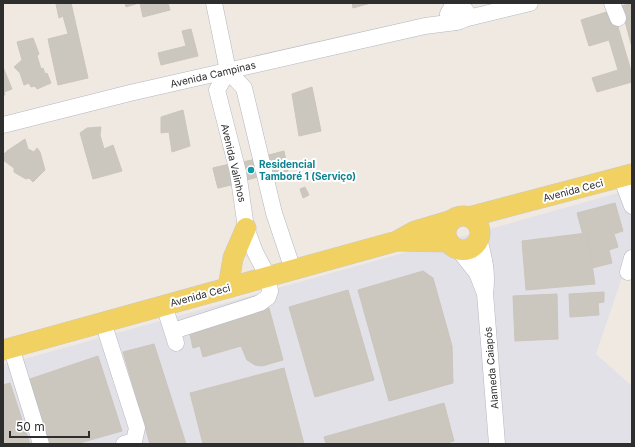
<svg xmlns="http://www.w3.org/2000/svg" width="635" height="447" viewBox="0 0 635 447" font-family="Inter,sans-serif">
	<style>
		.industrial { fill: #e3e1e8 }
		.building { fill: #cbc7bf; stroke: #cbc5ba }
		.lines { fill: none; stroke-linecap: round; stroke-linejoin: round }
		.minor-casing { stroke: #b4b7c1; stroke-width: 17 }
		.major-casing { stroke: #c9c9c9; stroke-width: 21 }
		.minor { stroke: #fff; stroke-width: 16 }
		.major { stroke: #f2d163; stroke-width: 20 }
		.culture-dot { fill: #0f9aa8; stroke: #fff; stroke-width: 1.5 }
		.labels { text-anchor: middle; stroke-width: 4; stroke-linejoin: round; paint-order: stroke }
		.street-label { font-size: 10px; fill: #2e2e2e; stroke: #fff }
		.culture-label { font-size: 10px; font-weight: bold; fill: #0d838f; stroke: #fff; text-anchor: start }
	</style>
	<rect width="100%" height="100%" fill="#efe9e1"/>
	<polygon class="industrial" points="632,189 632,248 596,354 632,386 632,444 3,444 3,365"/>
	<g class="building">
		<polygon points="71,3 88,78 58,85 48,39 68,34 63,16 59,18 56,4"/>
		<polygon points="125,3 139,3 126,7"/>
		<polygon points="140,3 168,3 170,10 143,17"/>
		<polygon points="352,3 371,3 353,8"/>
		<polygon points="632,3 632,43 631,44 621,6"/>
		<polygon points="613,10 632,74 632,82 597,92 592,78 618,70 609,40 589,46 581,20"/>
		<polygon points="191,29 198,56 161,65 158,53 186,46 182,31"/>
		<polygon points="33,38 39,54 37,56 41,69 43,68 45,74 47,73 51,83 37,89 35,86 31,87 29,83 24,85 20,73 14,67 22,60 17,42"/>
		<polygon points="3,67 12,89 4,92 5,95 3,95"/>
		<polygon points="312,87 321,131 299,136 292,94"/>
		<polygon points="183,110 190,146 172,152 169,132 161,133 161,117"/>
		<polygon points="101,127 100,135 104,149 113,145 122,171 93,179 80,133 87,128"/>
		<polygon points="25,139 28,149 34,152 37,148 40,152 45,170 33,182 29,178 26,179 14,172 14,168 3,160 3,155 7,151"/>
		<polygon points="284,151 288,171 271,176 272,173 218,188 213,168 267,157 265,156"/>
		<polygon points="253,160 257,177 248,179 244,162"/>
		<polygon points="230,164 235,184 218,188 213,168"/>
		<polygon points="305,187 309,195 303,198 300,189"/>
		<polygon points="615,203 623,231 614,234 618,247 609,250 612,263 592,268 577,213"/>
		<polygon points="587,233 595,284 526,290 522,241"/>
		<polygon points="423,271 433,278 452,346 453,383 389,401 358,290"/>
		<polygon points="348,290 374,380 315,397 289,307"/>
		<polygon points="604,292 604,302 598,303 599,315 570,317 569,294"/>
		<polygon points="557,294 558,339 515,341 513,296"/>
		<polygon points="269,308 283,360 262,366 255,365 247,360 241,346 203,357 200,346 193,348 189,330"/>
		<polygon points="154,344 186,444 150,444 123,352"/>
		<polygon points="98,356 122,431 76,444 49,444 27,380"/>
		<polygon points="284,368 304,444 203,444 190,393"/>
		<polygon points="10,383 30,444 3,444 3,385"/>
		<polygon points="444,403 454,441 443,444 326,444 324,437"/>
	</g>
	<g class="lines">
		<defs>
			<g id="minor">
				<polyline points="214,3 228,71 244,88 274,213 293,270"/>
				<polyline points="458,3 466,11 464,19 460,21 456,22 449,18 448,14 452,7 460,5"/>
				<polyline points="612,3 618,18"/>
				<polyline points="464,19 530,3"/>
				<polyline points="3,125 130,93 425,26 456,22"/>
				<polyline points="621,177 632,206"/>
				<path d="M479 239C484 258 488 273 485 293L497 444"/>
				<polyline points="458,249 477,273 484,291"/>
				<polyline points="628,272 632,258"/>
				<polyline points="164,305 176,343"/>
				<polyline points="103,322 137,428 134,441 124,444"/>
				<polyline points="173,331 260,303 268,297 270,291 268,277 255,252 246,228 238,172 217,90 228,71"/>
				<polyline points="11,347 41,444"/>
			</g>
			<g id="major">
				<circle cx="463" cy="233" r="17"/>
				<polyline points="469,217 632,174"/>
				<polyline points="399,241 449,242"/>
				<polyline points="228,288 233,258 246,228"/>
				<polyline points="3,350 397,241 415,231 452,220"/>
			</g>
		</defs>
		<use href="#minor" class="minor-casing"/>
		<use href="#major" class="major-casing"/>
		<use href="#minor" class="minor"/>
		<use href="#major" class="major"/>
	</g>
	<circle class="culture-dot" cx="251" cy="170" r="4"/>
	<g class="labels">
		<g class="street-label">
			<text transform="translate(213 74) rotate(-13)" y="4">Avenida Campinas</text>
			<text transform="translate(234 163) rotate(77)" y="4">Avenida Valinhos</text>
			<text transform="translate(573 190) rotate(-15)" y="4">Avenida Ceci</text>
			<text transform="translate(200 295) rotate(-15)" y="4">Avenida Ceci</text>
			<text transform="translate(491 368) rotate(-95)" y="4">Alameda Caiapós</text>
		</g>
		<g class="culture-label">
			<text x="259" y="168">Residencial<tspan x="259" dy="12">Tamboré 1 (Serviço)</tspan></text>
		</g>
	</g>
	<rect width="635" height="447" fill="none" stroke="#2e2e2e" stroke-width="8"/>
	<path d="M10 431v6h79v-6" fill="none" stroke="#2e2e2e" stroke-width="2"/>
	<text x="16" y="431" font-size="12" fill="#2e2e2e" stroke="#ffffff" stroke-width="3" paint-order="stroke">50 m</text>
</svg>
